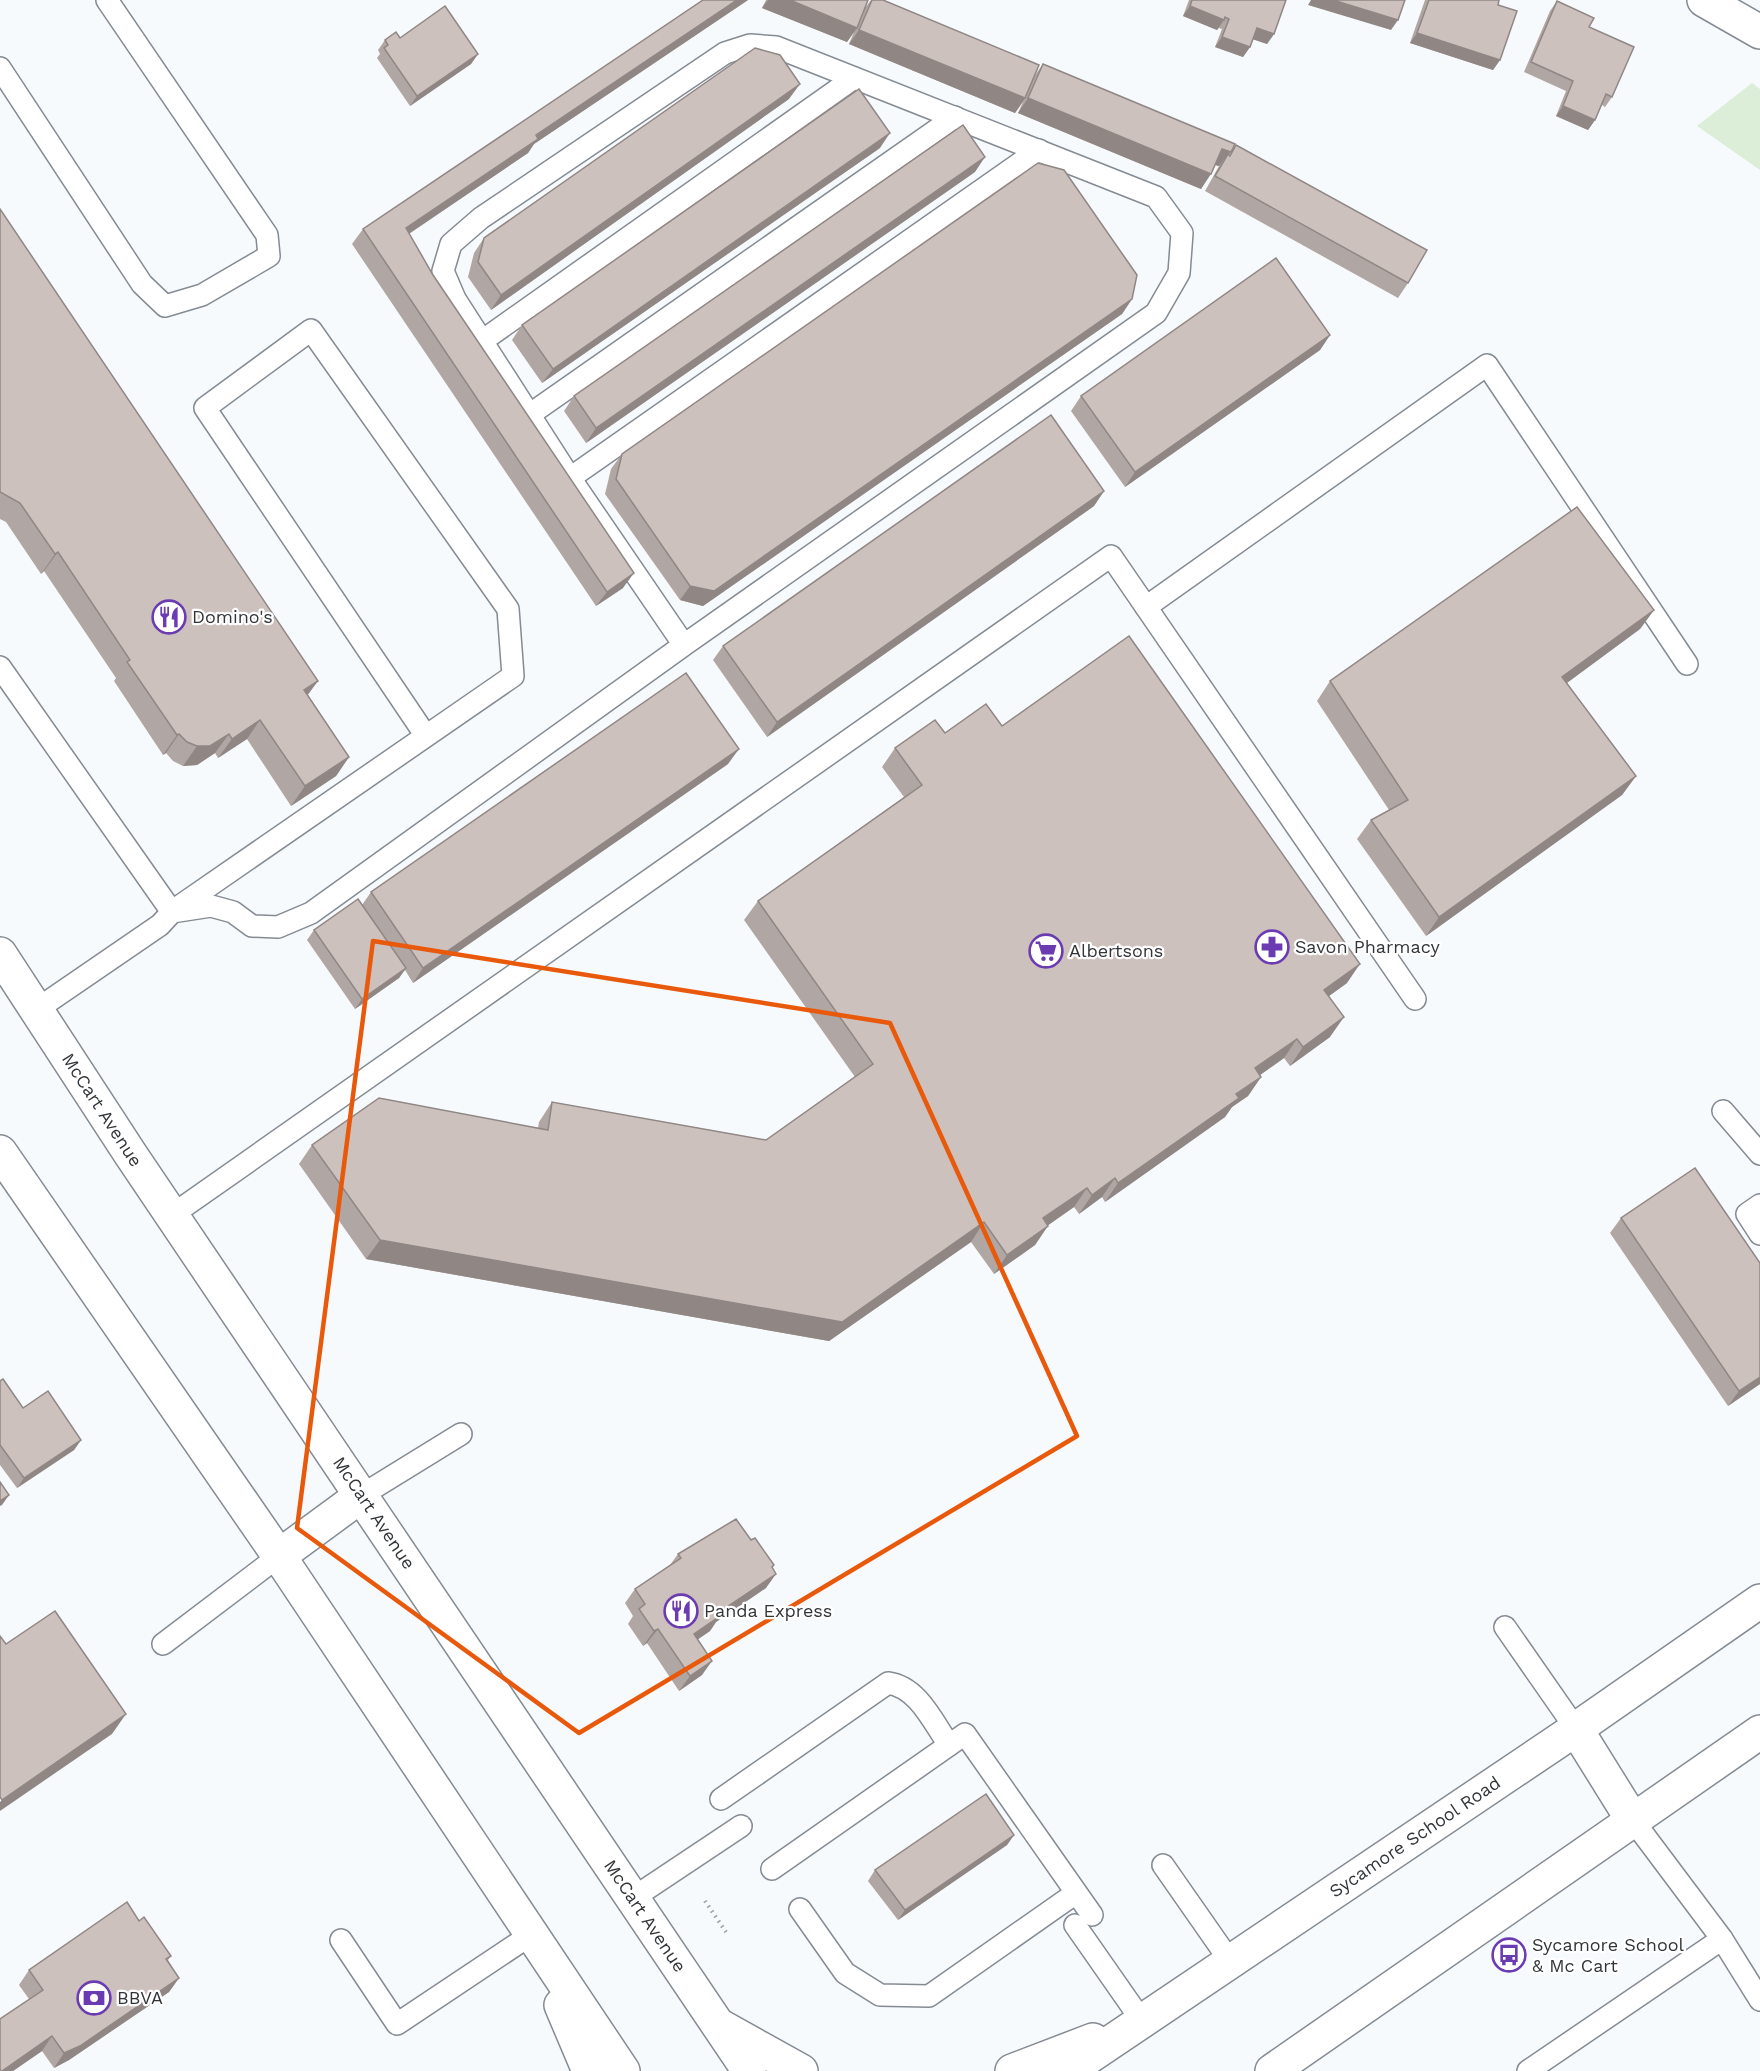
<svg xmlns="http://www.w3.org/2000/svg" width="1760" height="2071" viewBox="0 0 1760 2071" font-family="'Work Sans',sans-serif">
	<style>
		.green { fill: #dceed8 }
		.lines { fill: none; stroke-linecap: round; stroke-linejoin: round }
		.service-casing { stroke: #848b93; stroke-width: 24 }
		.minor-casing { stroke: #848b93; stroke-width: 36 }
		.secondary-casing { stroke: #848b93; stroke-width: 36 }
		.path { stroke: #9b9ea1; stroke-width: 4; stroke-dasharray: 1.5 4.5; stroke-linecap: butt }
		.service { stroke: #fff; stroke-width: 21 }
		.minor { stroke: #fff; stroke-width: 33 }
		.secondary { stroke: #fff; stroke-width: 33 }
		.wall { fill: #b0a6a3 }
		.shaded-wall { fill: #908785 }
		.building { fill: #cdc1be; stroke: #908785; stroke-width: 1.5 }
		.marked { fill: none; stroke: #e8590c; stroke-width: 4.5; stroke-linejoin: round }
		.labels { text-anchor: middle; stroke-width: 4.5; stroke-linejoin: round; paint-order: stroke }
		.poi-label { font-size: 18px; fill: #333639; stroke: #fff; text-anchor: start }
		.street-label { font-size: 18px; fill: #333639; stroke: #fff }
	</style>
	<rect width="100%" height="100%" fill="#f7fafd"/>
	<polygon class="green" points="1752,83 1760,89 1760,170 1697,126"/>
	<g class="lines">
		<defs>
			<g id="service">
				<polyline points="0,68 142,284 165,306 202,295 269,256 267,235 107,0"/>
				<polyline points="482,341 854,78"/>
				<polyline points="529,415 955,117"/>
				<polyline points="570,478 1039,150"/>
				<polyline points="1146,607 1487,365 1687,664"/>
				<polyline points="0,667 172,912 160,925 36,1010"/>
				<polyline points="177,908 513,676 508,609 311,330 205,408 426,736"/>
				<polyline points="172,912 211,906 233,912 252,926 278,927 311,913 684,645 570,478 455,299 443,271 451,244 481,218 725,53 750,45 776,47 1156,197 1182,233 1179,273 1156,313 684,645"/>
				<polyline points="1723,1111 1760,1154"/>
				<polyline points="1760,1205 1747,1214 1760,1234"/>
				<polyline points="172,1215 1111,556 1415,999"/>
				<polyline points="362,1495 461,1434"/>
				<polyline points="1505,1627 1576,1729"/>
				<polyline points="163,1644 279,1556"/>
				<path d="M721 1799 888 1683C918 1687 933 1722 949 1745"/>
				<polyline points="1632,1819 1722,1939 1760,2000"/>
				<polyline points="1163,1865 1230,1961"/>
				<polyline points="772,1869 965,1734 1092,1915"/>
				<polyline points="633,1898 741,1826"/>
				<polyline points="800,1909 845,1973 880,1995 929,1996 1076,1893"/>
				<polyline points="1075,1925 1142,2021"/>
				<polyline points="341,1940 397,2024 532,1934"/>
				<polyline points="1528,2071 1722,1939"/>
			</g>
			<polyline id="minor" points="1704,0 1760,32"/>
			<g id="secondary">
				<polyline points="0,954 131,1155 749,2071"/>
				<polyline points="0,1152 279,1556 623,2071"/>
				<polyline points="279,1556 362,1495"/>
				<polyline points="1576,1729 1632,1819"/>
				<polyline points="561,2005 589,2071"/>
				<polyline points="722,2027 801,2071"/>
				<polyline points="1012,2071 1093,2040"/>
				<polyline points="1068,2071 1576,1729 1760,1601"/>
				<polyline points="1272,2071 1760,1732"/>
			</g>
		</defs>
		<use href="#service" class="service-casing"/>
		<use href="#minor" class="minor-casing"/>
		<use href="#secondary" class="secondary-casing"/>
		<polyline class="path" points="705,1901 726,1932"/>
		<use href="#service" class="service"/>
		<use href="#minor" class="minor"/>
		<use href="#secondary" class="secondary"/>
	</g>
	<g class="wall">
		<polygon points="703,0 748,0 534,144 528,153 409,234 433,275 623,588 596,606 352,244 363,229"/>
		<polygon points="766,0 868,0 865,8 871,0 883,0 1035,75 1043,64 1229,155 1236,145 1408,283 1398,298 1205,191 1219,166 1215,165 1201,189 1018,113 1023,102 1015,113 849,44 854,32 847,42 762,8"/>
		<polygon points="1189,0 1286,0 1274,34 1267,44 1253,39 1250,47 1243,57 1215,47 1222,29 1219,28 1217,30 1183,16"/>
		<polygon points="1425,0 1499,0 1498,5 1500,60 1493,70 1410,43"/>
		<polygon points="1557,1 1612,97 1605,107 1602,105 1595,120 1588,130 1556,116 1566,91 1524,72 1550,11"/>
		<polygon points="400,38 478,54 471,64 410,106 377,58 380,54 378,50 385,40"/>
		<polygon points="789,99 491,310 468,277 474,253 484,238"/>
		<polygon points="880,148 542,383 512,340 522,325"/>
		<polygon points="975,172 586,443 564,411 574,396"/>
		<polygon points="0,209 308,695 349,757 336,776 291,806 247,739 218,758 215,753 197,765 183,766 173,761 166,753 163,755 114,681 116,678 44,571 41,574 6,522 0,519"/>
		<polygon points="1132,299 1122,314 703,606 680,600 605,494 611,469 622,454"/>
		<polygon points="1330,335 1320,350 1125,487 1071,411 1081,396"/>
		<polygon points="1104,491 1094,506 767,737 713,660 723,646"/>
		<polygon points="1654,610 1640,629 1567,683 1636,776 1622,795 1426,936 1357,839 1371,820 1389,810 1317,701 1330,681"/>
		<polygon points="1002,726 1347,983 1329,996 1330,1037 1290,1066 1284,1058 1260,1075 1261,1077 1248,1096 1232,1107 1225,1117 1105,1202 1102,1197 1079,1214 1074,1207 1048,1225 1035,1245 994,1274 971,1242 829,1341 366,1259 299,1164 312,1145 538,1128 539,1122 552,1102 766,1140 855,1077 744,920 758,901 904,797 882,767 895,748 945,733"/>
		<polygon points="728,764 413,983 405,970 399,978 355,1009 307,940 314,930 362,905 371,892"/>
		<polygon points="1621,1218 1760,1384 1728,1406 1610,1233"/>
		<polygon points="0,1381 23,1408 81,1440 74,1450 17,1488 0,1465"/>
		<polygon points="751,1540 774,1565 772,1567 766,1588 716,1622 710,1631 698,1639 702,1675 679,1691 647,1643 643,1646 628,1624 633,1616 625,1603 635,1589 670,1565 678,1554"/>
		<polygon points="1014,1835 1007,1845 898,1920 868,1881 875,1870"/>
		<polygon points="139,1921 171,1956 168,1960 179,1978 169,1992 69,2060 54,2068 42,2051 13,2071 0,2071 29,1999 19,1985 29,1970"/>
	</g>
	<g class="shaded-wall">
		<polygon points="737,0 748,0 534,144 528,153 395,243 406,228 536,135"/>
		<polygon points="768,0 790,0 857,28 847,42 762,8"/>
		<polygon points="1311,0 1333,0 1398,20 1391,30 1308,5"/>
		<polygon points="1190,6 1224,20 1217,30 1183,16"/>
		<polygon points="1257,28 1274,34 1267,44 1249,38"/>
		<polygon points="859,30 1025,98 1015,113 849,44"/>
		<polygon points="1417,33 1500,60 1493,70 1410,43"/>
		<polygon points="1222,37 1250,47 1243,57 1215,47"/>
		<polygon points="478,54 471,64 410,106 417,96"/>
		<polygon points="800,84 789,99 491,310 501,295"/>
		<polygon points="1028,98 1211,174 1201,189 1018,113"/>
		<polygon points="1563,106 1595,120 1588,130 1556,116"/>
		<polygon points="890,133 880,148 542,383 553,369"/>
		<polygon points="1222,149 1231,152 1220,167 1228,154 1219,166 1211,164"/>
		<polygon points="985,157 975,172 586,443 596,428"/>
		<polygon points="1132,299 1122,314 703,606 680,600 690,586"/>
		<polygon points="1330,335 1320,350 1125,487 1135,472"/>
		<polygon points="1104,491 1094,506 767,737 777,722"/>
		<polygon points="58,552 44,571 41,574 55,554"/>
		<polygon points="634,573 623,588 596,606 607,592"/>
		<polygon points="1654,610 1640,629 1549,696 1562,677"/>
		<polygon points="318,681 304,700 304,690"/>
		<polygon points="260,720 247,739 218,758 232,739"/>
		<polygon points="179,734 166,753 163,755 177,735"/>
		<polygon points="229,734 215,753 197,765 183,766 197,746"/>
		<polygon points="739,749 728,764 413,983 423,968"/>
		<polygon points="349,757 336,776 291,806 305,786"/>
		<polygon points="1636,776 1622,795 1426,936 1439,917"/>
		<polygon points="1360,964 1347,983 1311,1009 1324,990"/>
		<polygon points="406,968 399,978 355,1009 362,999"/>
		<polygon points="1344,1017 1330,1037 1290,1066 1303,1047"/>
		<polygon points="1297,1039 1284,1058 1242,1088 1255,1068"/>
		<polygon points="1261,1077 1248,1096 1232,1107 1225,1117 1105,1202 1118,1183 1236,1094"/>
		<polygon points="1115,1178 1102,1197 1079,1214 1092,1195"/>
		<polygon points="1087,1188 1074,1207 1030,1238 1043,1218"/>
		<polygon points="984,1222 971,1242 829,1341 366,1259 380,1240"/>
		<polygon points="1048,1226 1035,1245 994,1274 1007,1255"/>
		<polygon points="1760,1377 1760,1384 1728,1406 1739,1391"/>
		<polygon points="81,1440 74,1450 17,1488 24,1478"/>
		<polygon points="9,1495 2,1505 0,1506 0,1501"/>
		<polygon points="776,1574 766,1588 716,1622 710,1631 684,1649 694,1634 718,1613"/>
		<polygon points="658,1629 647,1643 643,1646 654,1631"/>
		<polygon points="712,1661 702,1675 679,1691 690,1676"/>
		<polygon points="126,1714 112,1734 0,1811 0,1802 2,1800"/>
		<polygon points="1014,1835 1007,1845 898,1920 905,1910"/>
		<polygon points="179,1978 169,1992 69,2060 54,2068 64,2053"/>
		<polygon points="52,2036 42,2051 13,2071 2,2071"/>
	</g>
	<g class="building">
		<polygon points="703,0 737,0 536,135 538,139 406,228 433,275 634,573 607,592 363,229"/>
		<polygon points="790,0 868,0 857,28"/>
		<polygon points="872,0 883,0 1039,65 1025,98 859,30"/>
		<polygon points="1192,0 1286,0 1274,34 1257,28 1250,47 1222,37 1229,19 1225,17 1224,20 1190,6"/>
		<polygon points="1333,0 1405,0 1398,20"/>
		<polygon points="1429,0 1499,0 1498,5 1517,11 1500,60 1417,33"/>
		<polygon points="1557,1 1594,18 1589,27 1634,47 1612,97 1606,94 1595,120 1563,106 1573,81 1531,62"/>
		<polygon points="445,6 478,54 417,96 384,48 388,45 385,40 396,32 400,38"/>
		<polygon points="755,48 780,55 800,84 501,295 478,262 484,238"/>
		<polygon points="1043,64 1235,144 1231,152 1222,149 1211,174 1028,98"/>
		<polygon points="859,89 890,133 553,369 522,325"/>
		<polygon points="963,125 985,157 596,428 574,396"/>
		<polygon points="1236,145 1427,250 1408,283 1215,176 1228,154 1230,156"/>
		<polygon points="1038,163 1064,170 1137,275 1132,299 714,591 690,586 616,479 622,454"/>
		<polygon points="0,209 318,681 304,690 349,757 305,786 260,720 232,739 229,734 210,746 197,746 187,742 179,734 177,735 127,662 130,660 58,552 55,554 20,503 0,492"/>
		<polygon points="1276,258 1330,335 1135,472 1081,396"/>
		<polygon points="1051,415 1104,491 777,722 723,646"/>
		<polygon points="1577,507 1654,610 1562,677 1636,776 1439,917 1371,820 1408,800 1330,681"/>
		<polygon points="1129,636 1360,964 1324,990 1344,1017 1303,1047 1297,1039 1255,1068 1261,1077 1236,1094 1239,1098 1118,1183 1115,1178 1092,1195 1087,1188 1043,1218 1048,1226 1007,1255 984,1222 842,1322 380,1240 312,1145 379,1098 548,1130 552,1102 766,1140 873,1064 758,901 922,785 895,748 935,720 945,733 986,704 1002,726"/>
		<polygon points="686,673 739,749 423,968 371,892"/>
		<polygon points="358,899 406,968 362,999 314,930"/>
		<polygon points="1695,1168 1760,1263 1760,1377 1739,1391 1621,1218"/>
		<polygon points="3,1379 23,1408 48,1391 81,1440 24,1478 0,1445 0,1381"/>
		<polygon points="0,1482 9,1495 0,1501"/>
		<polygon points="736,1519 751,1540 755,1538 774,1565 772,1567 776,1574 718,1613 720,1616 694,1634 712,1661 690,1676 658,1629 654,1631 639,1609 645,1604 635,1589 681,1558 678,1554"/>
		<polygon points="55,1611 126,1714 2,1800 0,1797 0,1636 6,1644"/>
		<polygon points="986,1794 1014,1835 905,1910 875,1870"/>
		<polygon points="127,1902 139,1921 144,1917 171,1956 166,1959 179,1978 80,2046 64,2053 52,2036 2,2071 0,2071 0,2019 43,1990 29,1970"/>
	</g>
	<path class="marked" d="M373 941 890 1023 1077 1436 579 1733 297 1528Z"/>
	<defs>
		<symbol id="restaurant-ring" viewBox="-11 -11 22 22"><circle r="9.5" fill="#fff" stroke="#6b3bb2" stroke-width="1.5"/><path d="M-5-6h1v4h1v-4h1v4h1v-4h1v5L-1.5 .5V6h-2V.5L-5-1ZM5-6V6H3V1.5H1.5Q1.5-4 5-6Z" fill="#6b3bb2"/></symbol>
		<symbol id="pharmacy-ring" viewBox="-11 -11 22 22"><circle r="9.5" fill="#fff" stroke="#6b3bb2" stroke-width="1.5"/><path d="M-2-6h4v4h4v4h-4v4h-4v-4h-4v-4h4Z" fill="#6b3bb2"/></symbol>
		<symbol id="supermarket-ring" viewBox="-11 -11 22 22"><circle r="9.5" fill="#fff" stroke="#6b3bb2" stroke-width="1.5"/><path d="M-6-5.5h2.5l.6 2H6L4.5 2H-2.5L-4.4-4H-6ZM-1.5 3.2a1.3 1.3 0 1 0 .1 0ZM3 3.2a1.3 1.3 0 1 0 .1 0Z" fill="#6b3bb2"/></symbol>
		<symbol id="bus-ring" viewBox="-11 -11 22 22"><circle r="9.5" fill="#fff" stroke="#6b3bb2" stroke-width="1.5"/><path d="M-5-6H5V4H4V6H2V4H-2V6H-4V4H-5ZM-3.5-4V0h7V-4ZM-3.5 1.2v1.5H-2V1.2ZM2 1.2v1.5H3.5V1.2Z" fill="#6b3bb2"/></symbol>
		<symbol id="bank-ring" viewBox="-11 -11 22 22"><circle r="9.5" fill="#fff" stroke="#6b3bb2" stroke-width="1.5"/><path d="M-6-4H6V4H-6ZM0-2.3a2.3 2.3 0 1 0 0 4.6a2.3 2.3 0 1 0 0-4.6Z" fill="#6b3bb2"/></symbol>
	</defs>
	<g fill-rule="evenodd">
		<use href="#restaurant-ring" x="150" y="598" width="38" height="38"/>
		<use href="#pharmacy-ring" x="1253" y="928" width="38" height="38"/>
		<use href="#supermarket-ring" x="1027" y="932" width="38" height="38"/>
		<use href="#restaurant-ring" x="662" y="1592" width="38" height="38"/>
		<use href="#bus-ring" x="1490" y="1936" width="38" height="38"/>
		<use href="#bank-ring" x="75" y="1979" width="38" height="38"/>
	</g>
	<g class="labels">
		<g class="poi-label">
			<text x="192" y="623">Domino's</text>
			<text x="1295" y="953">Savon Pharmacy</text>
			<text x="1069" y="957">Albertsons</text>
			<text x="704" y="1617">Panda Express</text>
			<text x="1532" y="1951">Sycamore School<tspan x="1532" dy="21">&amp; Mc Cart</tspan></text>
			<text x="117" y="2004">BBVA</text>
		</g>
		<g class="street-label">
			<text transform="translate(102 1110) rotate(57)" y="6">McCart Avenue</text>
			<text transform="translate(374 1513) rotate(56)" y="6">McCart Avenue</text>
			<text transform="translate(1415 1837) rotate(-34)" y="6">Sycamore School Road</text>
			<text transform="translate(645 1916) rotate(56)" y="6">McCart Avenue</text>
		</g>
	</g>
</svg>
